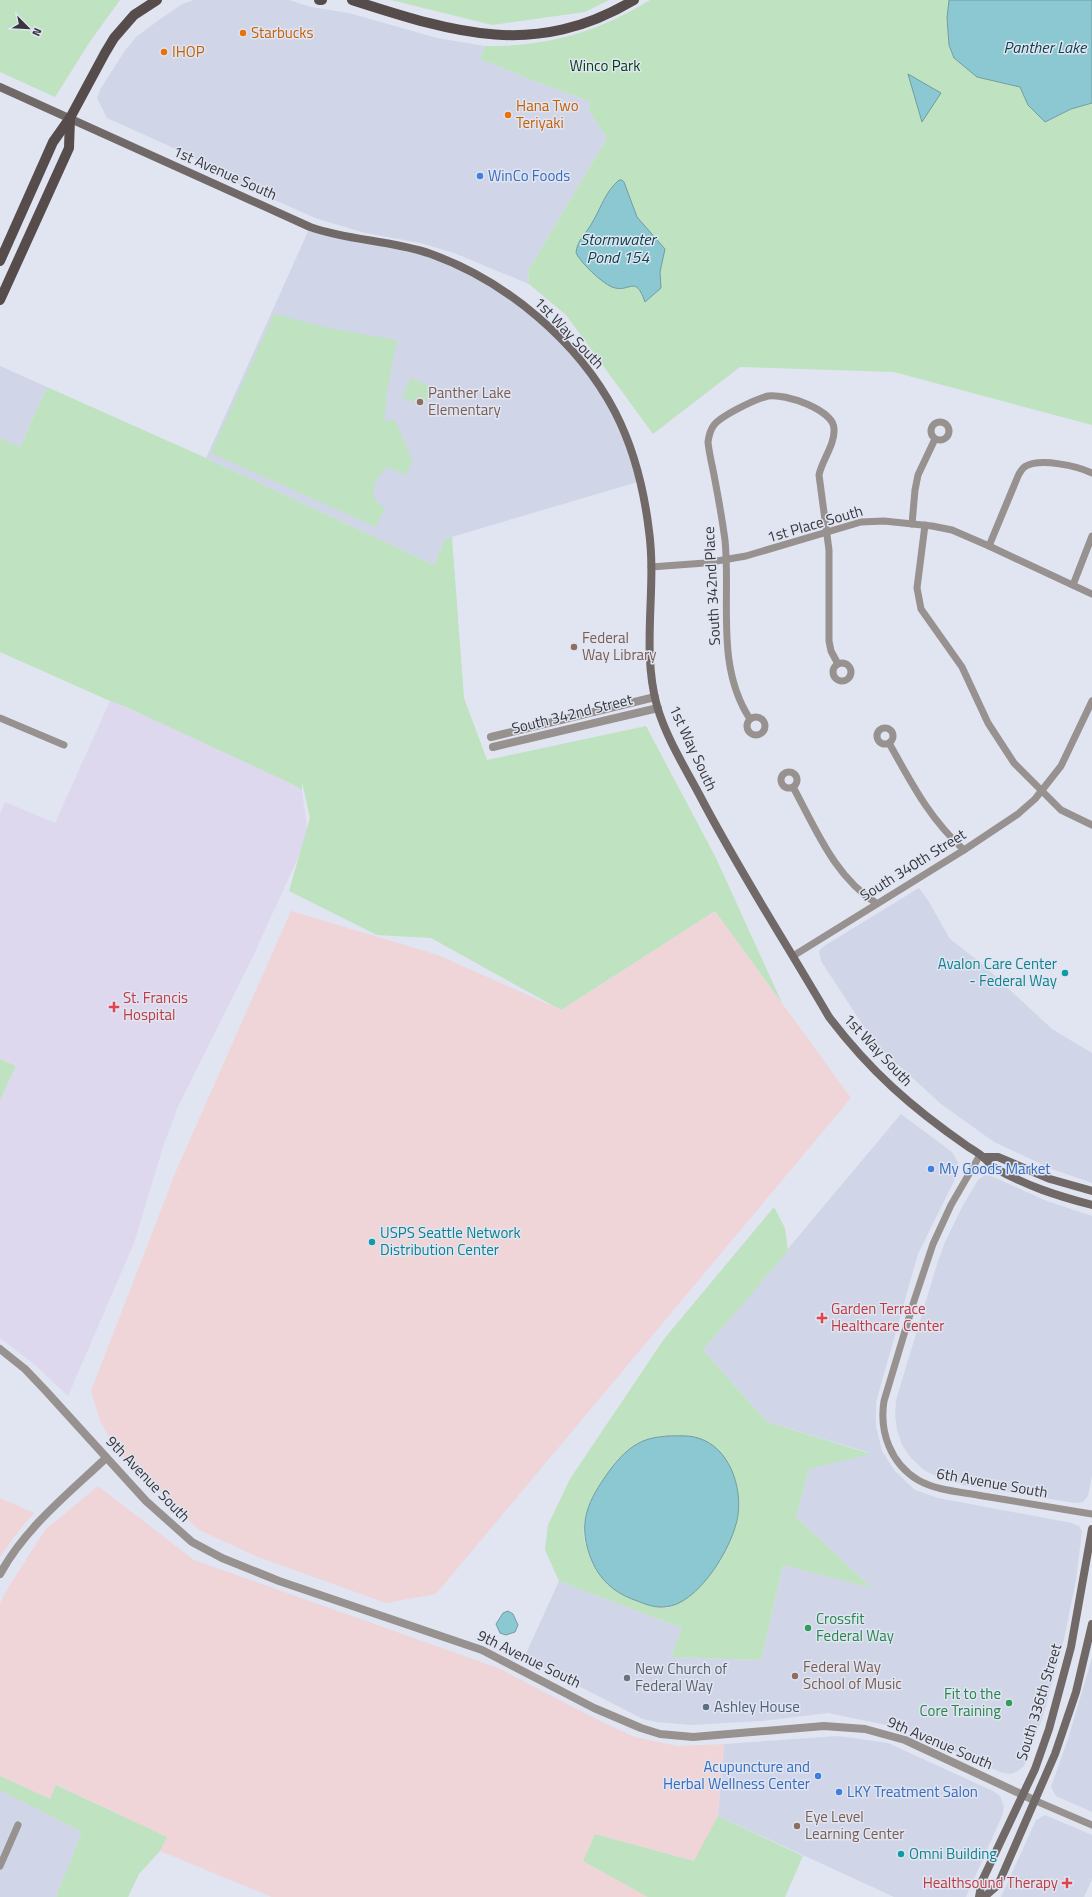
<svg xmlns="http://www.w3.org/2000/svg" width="1092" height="1897" viewBox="0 0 1092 1897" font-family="'Titillium Web',sans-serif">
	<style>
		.built { fill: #d0d6e8 }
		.industrial { fill: #efd4d8 }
		.medical { fill: #ddd8ee }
		.green { fill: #bfe2c0; fill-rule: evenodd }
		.water { fill: #8bc8d1; stroke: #729ca4 }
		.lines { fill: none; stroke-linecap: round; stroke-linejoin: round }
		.minor { stroke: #979190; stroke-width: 7 }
		.tertiary { stroke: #979190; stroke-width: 8 }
		.secondary { stroke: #716967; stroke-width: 8 }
		.primary { stroke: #564c4b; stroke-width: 10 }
		.food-dot { fill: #e8710a; stroke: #e1e5f1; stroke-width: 1.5 }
		.shop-dot { fill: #3f7fe0; stroke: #e1e5f1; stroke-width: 1.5 }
		.education-dot { fill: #8d6e63; stroke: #e1e5f1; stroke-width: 1.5 }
		.culture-dot { fill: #0f9aa8; stroke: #e1e5f1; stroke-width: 1.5 }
		.health-dot { fill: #e0444e; stroke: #e1e5f1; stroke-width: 1.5 }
		.leisure-dot { fill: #2e9e5b; stroke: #e1e5f1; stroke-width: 1.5 }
		.worship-dot { fill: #6b7280; stroke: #e1e5f1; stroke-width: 1.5 }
		.service-dot { fill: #5c6f8a; stroke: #e1e5f1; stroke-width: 1.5 }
		.labels { text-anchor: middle; stroke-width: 3; stroke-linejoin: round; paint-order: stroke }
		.food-label { font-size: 15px; fill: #c56008; stroke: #e1e5f1; text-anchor: start }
		.park-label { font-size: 15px; fill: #023d10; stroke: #e1e5f1 }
		.street-label { font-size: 15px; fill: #36373c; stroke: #e1e5f1 }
		.shop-label { font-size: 15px; fill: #366cbe; stroke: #e1e5f1; text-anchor: start }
		.education-label { font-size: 15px; fill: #785e54; stroke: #e1e5f1; text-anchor: start }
		.culture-label { font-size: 15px; fill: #0d838f; stroke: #e1e5f1; text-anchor: start }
		.health-label { font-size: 15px; fill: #be3a42; stroke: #e1e5f1; text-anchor: start }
		.leisure-label { font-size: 15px; fill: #27864d; stroke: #e1e5f1; text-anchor: start }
		.worship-label { font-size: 15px; fill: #5b616d; stroke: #e1e5f1; text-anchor: start }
		.service-label { font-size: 15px; fill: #4e5e75; stroke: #e1e5f1; text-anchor: start }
		.water-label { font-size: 16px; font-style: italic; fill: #0a434b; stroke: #e1e5f1 }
	</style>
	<rect width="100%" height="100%" fill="#e1e5f1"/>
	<g class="built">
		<polygon points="194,0 289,0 311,7 349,13 437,38 485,46 480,59 532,80 591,102 588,109 607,138 528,271 529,284 454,253 420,243 365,233 315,218 214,173 191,156 107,118 97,98 101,88 124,52 136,37 159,20 182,4"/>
		<polygon points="310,227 404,246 465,269 542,321 603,393 641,481 445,539 434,565 206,458"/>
		<polygon points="0,366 47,387 20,447 0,438"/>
		<polygon points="919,888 929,902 950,939 981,963 1052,1029 1092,1053 1092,1183 1052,1169 994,1142 941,1104 882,1050 864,1027 821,961 819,951 824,946"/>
		<polygon points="901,1114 952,1152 958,1162 958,1173 918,1254 876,1402 876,1426 882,1451 895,1471 915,1490 938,1498 1072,1523 1079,1526 1082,1531 1076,1580 1064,1639 1043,1716 1024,1766 1018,1771 1010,1774 1000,1772 914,1734 891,1726 828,1713 762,1721 691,1725 656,1722 643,1719 524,1658 559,1581 682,1628 671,1657 761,1660 783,1565 871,1587 796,1517 809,1469 870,1453 767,1422 703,1350"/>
		<polygon points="985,1175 991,1176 1047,1201 1092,1216 1092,1476 1088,1496 1083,1502 1075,1503 963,1485 936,1476 924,1470 911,1458 902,1445 897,1430 895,1415 896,1400 938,1261 945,1242 962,1207 978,1180"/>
		<polygon points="1092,1658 1092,1812 1056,1796 1051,1787 1068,1739"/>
		<polygon points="838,1736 888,1743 993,1791 1000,1796 1004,1807 1002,1816 966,1897 894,1897 718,1816 724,1744"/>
		<polygon points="0,1790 82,1832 56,1897 0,1897"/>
		<polygon points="1045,1815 1092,1835 1092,1879 1084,1897 1001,1897 1036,1820"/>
	</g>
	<g class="industrial">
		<polygon points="291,911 438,955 561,1010 715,911 851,1098 436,1594 386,1603 258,1557 199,1530 118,1452 100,1421 91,1391 176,1171"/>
		<polygon points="98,1486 194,1560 498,1668 600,1721 635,1737 677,1746 724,1744 718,1816 695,1861 595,1834 583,1861 648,1897 272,1897 160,1851 167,1837 57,1785 50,1799 0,1776 0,1604 6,1591 45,1530"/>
		<polygon points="0,1498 34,1513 16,1534 0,1557"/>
	</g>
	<polygon class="medical" points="110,701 124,706 292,784 302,790 308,836 254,954 177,1109 163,1147 134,1243 68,1396 35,1365 0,1338 0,1100 16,1066 0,1059 0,814 5,802 55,823"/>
	<g class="green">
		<polygon points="0,0 120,0 91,40 55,97 0,72"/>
		<polygon points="391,0 609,0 585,12 492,25"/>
		<path d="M650 0H949L947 18 949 45 954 58 977 77 1020 87 1028 105 1045 122 1071 109 1092 103V425L894 372 740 367 653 434 566 315 529 284 528 271 607 138 588 109 591 102 532 80 480 59 485 46C545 47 599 32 650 0Z"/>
		<path d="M274 314 329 328 397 340 386 397 387 400 384 421 395 420 412 460 406 475 388 467C374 478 365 498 385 508L376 527 211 453Z"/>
		<polygon points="411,378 432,387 423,406 402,397"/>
		<polygon points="47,387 206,458 434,565 445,539 452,537 464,698 487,760 646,726 716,858 782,1003 715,911 561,1010 431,938 377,935 289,891 310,818 302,782 302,790 292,784 124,706 110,701 0,652 0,438 20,447"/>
		<polygon points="0,1059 16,1066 0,1100"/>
		<path d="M774 1207 785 1228 788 1251 703 1350 767 1422 871 1454 809 1469 796 1517 872 1588 783 1565 761 1660 671 1657 682 1628 559 1581 545 1550 548 1525 570 1479 664 1339ZM619 1458 738 1517C728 1551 715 1572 688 1594 683 1598 679 1604 673 1606 662 1611 646 1605 635 1600 615 1592 600 1581 592 1560 589 1553 585 1545 584 1537 581 1508 602 1480 619 1458Z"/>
		<polygon points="0,1776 50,1799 56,1785 167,1837 160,1851 139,1874 128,1897 56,1897 82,1832 0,1790"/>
		<polygon points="718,1816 803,1856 785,1897 648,1897 583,1861 595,1834 694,1861"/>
	</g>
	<g class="water">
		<polygon points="949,0 1092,0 1092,103 1071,109 1045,122 1028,105 1020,87 977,77 954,58 949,45 947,18"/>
		<polygon points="908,74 941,93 922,122"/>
		<path d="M619 180H622L624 182 637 217 665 249 660 272 661 288 645 302C635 273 630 294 612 287 602 283 581 263 576 253 577 240 586 234 592 223 601 208 605 192 619 180Z"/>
		<path d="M668 1436C678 1436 689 1435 698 1438 729 1447 742 1486 738 1515 734 1545 698 1606 664 1607 653 1608 643 1603 632 1599 614 1592 600 1580 592 1561 578 1527 585 1506 605 1477 614 1464 625 1450 639 1443 648 1438 658 1437 668 1436Z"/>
		<polygon points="508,1611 513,1614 518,1625 515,1632 506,1635 500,1633 496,1624 503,1613"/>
	</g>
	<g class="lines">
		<g class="minor">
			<circle cx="940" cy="431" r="9"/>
			<polyline points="912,524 915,490 918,475 935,439"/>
			<polyline points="925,525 917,588 921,609 962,667 988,723 1014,763 1061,810 1092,825"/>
			<path d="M989 546 1018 476C1020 472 1022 468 1026 466 1041 458 1077 466 1092 473"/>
			<polyline points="651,567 705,563 746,556 861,522 884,521 932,526 952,530 989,546 1092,594"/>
			<polyline points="1073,585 1092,536"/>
			<circle cx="842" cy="672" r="9"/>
			<circle cx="756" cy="726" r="9"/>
			<polyline points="0,718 64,745"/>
			<path d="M750 719C715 666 731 599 725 540 722 518 718 496 714 475 712 464 709 453 708 442 709 435 710 430 714 425 722 415 756 399 768 396 785 393 834 410 834 429 835 445 822 460 819 475L829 550V641L831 651 838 664"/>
			<circle cx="885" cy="736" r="8"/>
			<path d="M889 743C912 784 929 818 964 850"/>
			<circle cx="789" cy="780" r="8"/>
			<path d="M793 787C816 829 834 876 876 903"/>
			<polyline points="793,956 964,850 1018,814 1035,799 1061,766 1092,701"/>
			<path d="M980 1155 951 1205 933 1244 914 1301 884 1401C879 1432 891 1464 918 1480 937 1491 963 1492 983 1496 1020 1502 1056 1508 1092 1514"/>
			<polyline points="1036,1801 1092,1825"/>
			<polyline points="0,1866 18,1825"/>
		</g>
		<g class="tertiary">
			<polyline points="491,737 655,697"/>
			<polyline points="493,747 658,708"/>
			<polyline points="0,1349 25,1369 45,1390 146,1501 192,1542 222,1558 279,1581 482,1650 594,1708 641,1728 660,1734 693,1737 824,1726 865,1729 905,1740 1036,1801"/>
			<path d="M0 1574C26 1527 68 1494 106 1458"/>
		</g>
		<g class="secondary">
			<path d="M0 87 310 227C349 241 391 240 431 254 506 281 578 341 615 412 634 449 644 489 649 531 657 589 641 648 657 706 666 737 684 766 699 794 739 871 786 943 829 1017 871 1072 911 1107 967 1146 973 1150 979 1153 984 1158 988 1161 991 1166 995 1168 1026 1186 1058 1196 1092 1205"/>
			<polyline points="984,1157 998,1157 1050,1179 1092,1191"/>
			<polyline points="979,1897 982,1881 1035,1769 1049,1729 1071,1647 1092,1529"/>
			<polyline points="984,1897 998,1885 1055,1754 1076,1692 1092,1624"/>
		</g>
		<g class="primary">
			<polyline points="319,0 322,0"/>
			<path d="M352 0C455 33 535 59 634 0"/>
			<polyline points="0,261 53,142 70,118 105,53 114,38 134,15 157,0"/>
			<polyline points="0,300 69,148 70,118"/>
		</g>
	</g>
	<g class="food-dot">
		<circle cx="243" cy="33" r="4"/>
		<circle cx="164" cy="52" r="4"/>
		<circle cx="508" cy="115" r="4"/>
	</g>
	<g class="shop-dot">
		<circle cx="480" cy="176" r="4"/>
		<circle cx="931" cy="1169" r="4"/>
		<circle cx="818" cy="1776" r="4"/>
		<circle cx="839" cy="1792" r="4"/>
	</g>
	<g class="education-dot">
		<circle cx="420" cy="402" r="4"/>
		<circle cx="574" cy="647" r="4"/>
		<circle cx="795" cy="1676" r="4"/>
		<circle cx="797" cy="1826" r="4"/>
	</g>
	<g class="culture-dot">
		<circle cx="1065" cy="973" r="4"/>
		<circle cx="372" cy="1242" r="4"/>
		<circle cx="901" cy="1854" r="4"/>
	</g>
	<g class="health-dot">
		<path d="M112 1001h4v4h4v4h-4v4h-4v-4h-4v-4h4z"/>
		<path d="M820 1312h4v4h4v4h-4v4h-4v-4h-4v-4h4z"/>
		<path d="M1065 1877h4v4h4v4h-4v4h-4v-4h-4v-4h4z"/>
	</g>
	<g class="leisure-dot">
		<circle cx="808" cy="1628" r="4"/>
		<circle cx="1009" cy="1703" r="4"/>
	</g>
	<circle class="worship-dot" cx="627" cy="1678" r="4"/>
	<circle class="service-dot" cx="706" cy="1707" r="4"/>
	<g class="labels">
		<g class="food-label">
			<text x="251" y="38">Starbucks</text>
			<text x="172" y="57">IHOP</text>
			<text x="516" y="111">Hana Two<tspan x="516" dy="17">Teriyaki</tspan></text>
		</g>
		<g class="park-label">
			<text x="605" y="71">Winco Park</text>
		</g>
		<g class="street-label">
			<text transform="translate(225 173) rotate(24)" y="5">1st Avenue South</text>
			<text transform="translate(569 333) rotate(46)" y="5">1st Way South</text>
			<text transform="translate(815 524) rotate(-16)" y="5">1st Place South</text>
			<text transform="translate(712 586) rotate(-93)" y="5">South 342nd Place</text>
			<text transform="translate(572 714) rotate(-14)" y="5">South 342nd Street</text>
			<text transform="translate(693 748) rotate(65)" y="5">1st Way South</text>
			<text transform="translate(913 865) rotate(-32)" y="5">South 340th Street</text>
			<text transform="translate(878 1050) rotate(47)" y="5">1st Way South</text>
			<text transform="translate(148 1479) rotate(46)" y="5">9th Avenue South</text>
			<text transform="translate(992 1483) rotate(10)" y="5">6th Avenue South</text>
			<text transform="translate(529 1659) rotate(26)" y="5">9th Avenue South</text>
			<text transform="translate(1039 1702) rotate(-73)" y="5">South 336th Street</text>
			<text transform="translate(940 1743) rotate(23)" y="5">9th Avenue South</text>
		</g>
		<g class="shop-label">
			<text x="488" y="181">WinCo Foods</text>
			<text x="939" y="1174">My Goods Market</text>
			<text x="810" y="1772" text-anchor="end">Acupuncture and<tspan x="810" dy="17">Herbal Wellness Center</tspan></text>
			<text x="847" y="1797">LKY Treatment Salon</text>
		</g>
		<g class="education-label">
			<text x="428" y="398">Panther Lake<tspan x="428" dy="17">Elementary</tspan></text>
			<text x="582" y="643">Federal<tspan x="582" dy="17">Way Library</tspan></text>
			<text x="803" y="1672">Federal Way<tspan x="803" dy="17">School of Music</tspan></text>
			<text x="805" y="1822">Eye Level<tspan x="805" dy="17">Learning Center</tspan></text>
		</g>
		<g class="culture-label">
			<text x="1057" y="969" text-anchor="end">Avalon Care Center<tspan x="1057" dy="17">- Federal Way</tspan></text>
			<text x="380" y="1238">USPS Seattle Network<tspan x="380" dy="17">Distribution Center</tspan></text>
			<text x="909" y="1859">Omni Building</text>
		</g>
		<g class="health-label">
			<text x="123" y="1003">St. Francis<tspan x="123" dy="17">Hospital</tspan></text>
			<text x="831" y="1314">Garden Terrace<tspan x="831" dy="17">Healthcare Center</tspan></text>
			<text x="1058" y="1888" text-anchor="end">Healthsound Therapy</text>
		</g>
		<g class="leisure-label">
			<text x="816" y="1624">Crossfit<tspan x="816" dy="17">Federal Way</tspan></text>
			<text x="1001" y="1699" text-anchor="end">Fit to the<tspan x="1001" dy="17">Core Training</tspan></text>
		</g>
		<g class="worship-label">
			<text x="635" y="1674">New Church of<tspan x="635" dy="17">Federal Way</tspan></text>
		</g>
		<g class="service-label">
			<text x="714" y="1712">Ashley House</text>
		</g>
		<g class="water-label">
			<text x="1045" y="53">Panther Lake</text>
			<text x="618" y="245">Stormwater<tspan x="618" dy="18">Pond 154</tspan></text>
		</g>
	</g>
	<g transform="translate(28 28) rotate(114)" stroke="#e1e5f1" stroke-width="3" paint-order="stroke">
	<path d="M0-3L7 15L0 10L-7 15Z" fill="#36373c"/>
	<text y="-6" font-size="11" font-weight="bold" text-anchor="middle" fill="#36373c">N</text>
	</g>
</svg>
